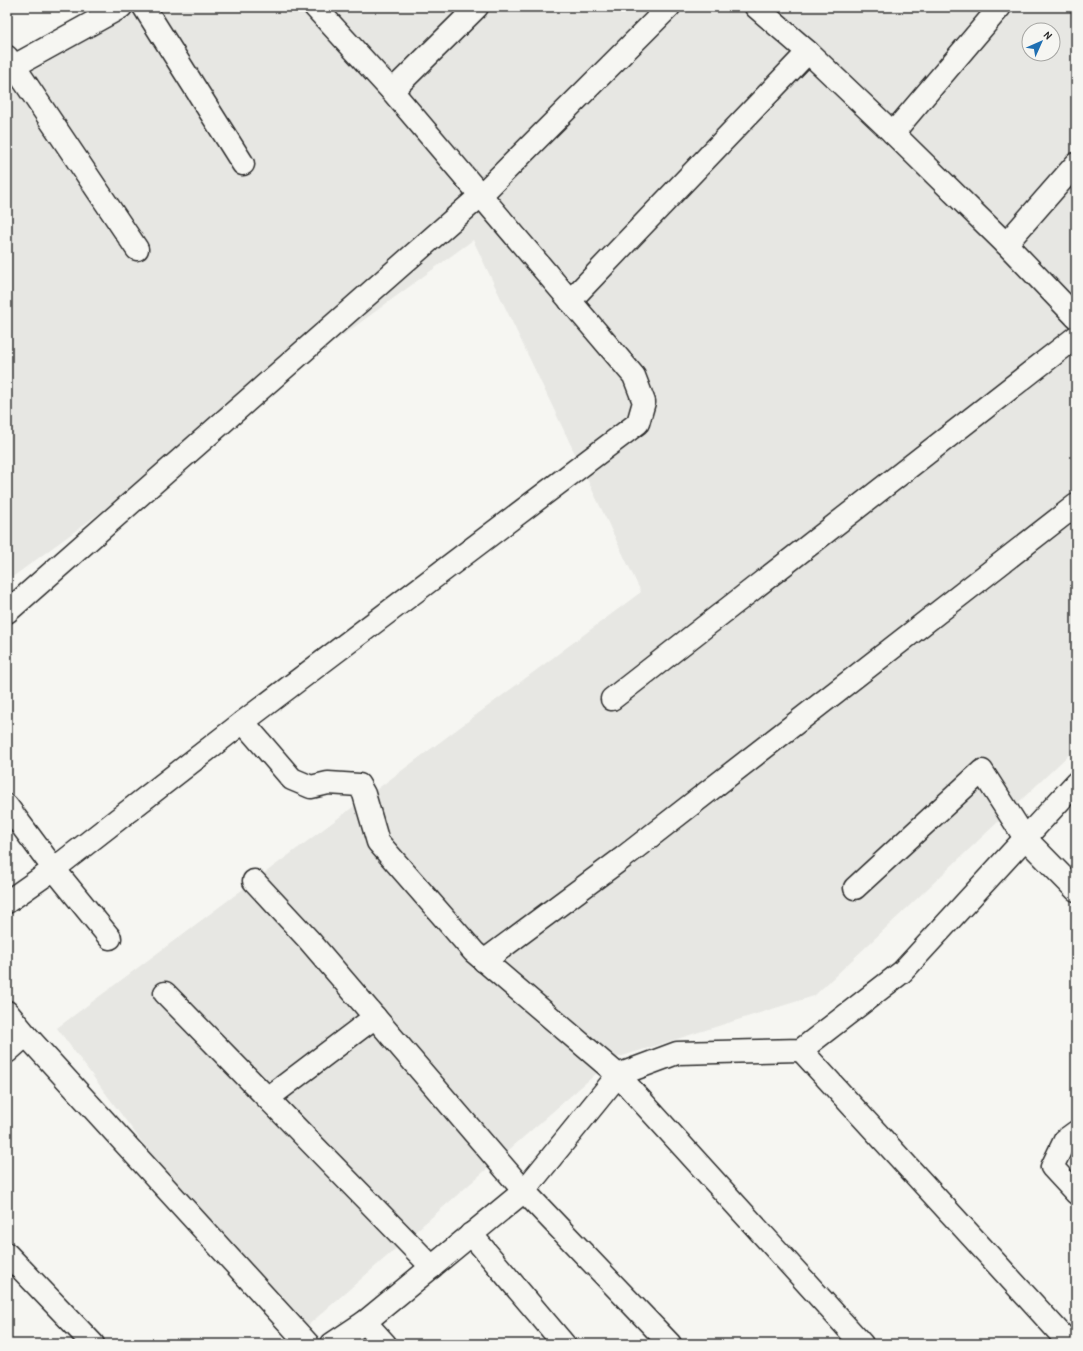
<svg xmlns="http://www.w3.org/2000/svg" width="1083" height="1351" viewBox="0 0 1083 1351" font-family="'Patrick Hand',sans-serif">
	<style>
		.built { fill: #e7e7e3; fill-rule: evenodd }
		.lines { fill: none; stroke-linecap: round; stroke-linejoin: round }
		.minor-casing { stroke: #2b2b2b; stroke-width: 25 }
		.minor { stroke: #f6f6f2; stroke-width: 22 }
	</style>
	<rect width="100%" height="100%" fill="#f6f6f2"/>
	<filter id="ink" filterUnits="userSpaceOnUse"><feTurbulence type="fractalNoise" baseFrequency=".025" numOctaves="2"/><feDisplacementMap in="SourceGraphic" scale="8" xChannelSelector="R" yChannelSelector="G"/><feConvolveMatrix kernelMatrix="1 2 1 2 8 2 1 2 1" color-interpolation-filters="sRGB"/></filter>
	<g filter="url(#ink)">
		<path class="built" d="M144 7H1076V748L814 996 613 1059 290 1341 57 1028 641 592 473 240 7 581V86ZM1029 30H1053V54H1029Z"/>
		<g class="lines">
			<defs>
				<g id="minor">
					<polyline points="144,7 243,164"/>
					<polyline points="756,7 808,52 893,133 1006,244 1076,317"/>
					<polyline points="7,57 14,66 137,249"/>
					<polyline points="7,70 121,7"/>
					<polyline points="392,91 477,7"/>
					<polyline points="893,133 1000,7"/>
					<polyline points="1006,244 1076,164"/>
					<polyline points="570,301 808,52"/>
					<polyline points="7,612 480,196 669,7"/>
					<polyline points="612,699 1076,337"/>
					<polyline points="243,722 292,779 311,787 328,783 359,785 364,794 378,842 474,952 618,1075 862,1344"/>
					<polyline points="7,806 54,869 110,938"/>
					<polyline points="254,881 308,939 524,1191 670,1344"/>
					<polyline points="855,888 982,771 1025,838 1076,890"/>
					<polyline points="7,902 54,869 243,722 638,423 644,402 634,376 392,91 315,7"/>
					<polyline points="484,961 624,857 1076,505"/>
					<polyline points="165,993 432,1267"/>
					<polyline points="7,1012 26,1035"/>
					<polyline points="801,1050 1070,1344"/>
					<polyline points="7,1052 26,1035 308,1344"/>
					<polyline points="268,1098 375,1017"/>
					<polyline points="1076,1132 1065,1140 1052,1167 1076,1193"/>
					<polyline points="471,1234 564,1344"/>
					<polyline points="7,1254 93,1344"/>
					<polyline points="365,1322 385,1344"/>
					<polyline points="332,1344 365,1322 524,1191 618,1075 677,1053 801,1050 902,972 1076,783"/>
				</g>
			</defs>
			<use href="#minor" class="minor-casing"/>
			<use href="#minor" class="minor"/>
		</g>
	</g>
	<rect width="1083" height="1351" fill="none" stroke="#f6f6f2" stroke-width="24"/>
	<rect x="12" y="12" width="1059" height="1327" fill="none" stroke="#2b2b2b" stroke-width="1.5" filter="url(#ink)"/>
	<g transform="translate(1041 42) rotate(45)"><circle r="19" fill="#f6f6f2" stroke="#a5a5a2"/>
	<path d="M0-3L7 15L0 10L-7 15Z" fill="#1f6fb2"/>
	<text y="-6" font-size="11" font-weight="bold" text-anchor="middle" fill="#2b2b2b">N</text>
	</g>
</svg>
